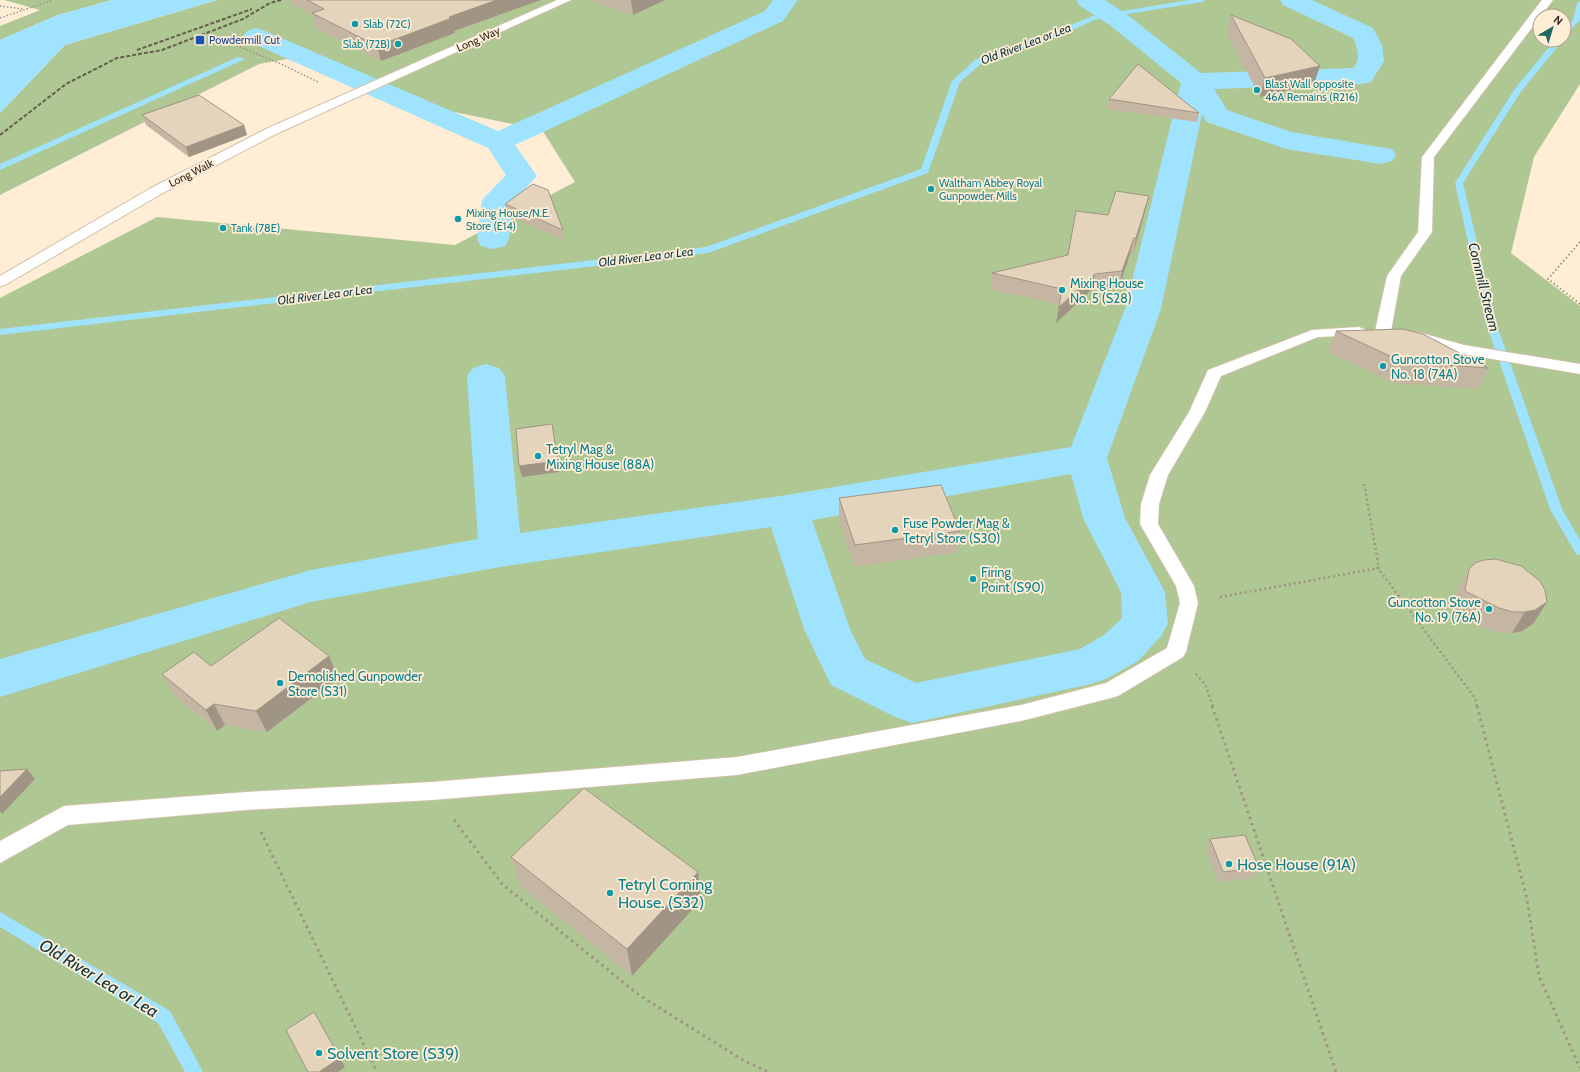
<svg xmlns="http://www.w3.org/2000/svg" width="1580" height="1072" viewBox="0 0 1580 1072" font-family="Cabin,sans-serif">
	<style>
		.green { fill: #afc793; fill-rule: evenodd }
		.water { fill: #9fe3ff }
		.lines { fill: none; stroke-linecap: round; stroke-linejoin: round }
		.stream { fill: #9fe3ff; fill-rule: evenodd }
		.canal { fill: #9fe3ff; fill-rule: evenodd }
		.lane-casing { stroke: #d0c0a8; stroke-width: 2 }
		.path-far3 { stroke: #a09482; stroke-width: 1.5; stroke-dasharray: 1.5 2; stroke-linecap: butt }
		.path-far2 { stroke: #a09482; stroke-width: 2; stroke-dasharray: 1.5 2.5; stroke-linecap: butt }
		.path-far1 { stroke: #a09482; stroke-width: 2.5; stroke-dasharray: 2 3; stroke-linecap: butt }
		.path { stroke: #a09482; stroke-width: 3; stroke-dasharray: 2.5 4; stroke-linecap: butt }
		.lane { fill: #fff; fill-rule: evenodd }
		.rail { stroke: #665d4f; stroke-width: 2; stroke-dasharray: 4 2; stroke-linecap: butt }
		.wall { fill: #c4b6a2 }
		.shaded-wall { fill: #a09484 }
		.building { fill: #e4d4bc; stroke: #a09484 }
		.culture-dot { fill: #0f9aa8; stroke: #ffeed5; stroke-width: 1.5 }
		.transit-dot { fill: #1a4fb4; stroke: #ffeed5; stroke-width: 1.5 }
		.labels { text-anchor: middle; stroke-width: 3.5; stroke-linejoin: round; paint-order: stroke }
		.far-culture-label { font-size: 11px; fill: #0d838f; stroke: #ffeed5; text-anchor: start }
		.far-street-label { font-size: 11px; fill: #2f291f; stroke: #ffeed5 }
		.far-transit-label { font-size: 11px; fill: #164399; stroke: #ffeed5; text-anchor: start }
		.far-water-label { font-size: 12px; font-style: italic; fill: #0d3644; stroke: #ffeed5 }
		.culture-label { font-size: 13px; fill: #0d838f; stroke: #ffeed5; text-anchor: start }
		.water-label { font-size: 14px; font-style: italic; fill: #0d3644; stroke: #ffeed5 }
		.near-culture-label { font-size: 16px; fill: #0d838f; stroke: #ffeed5; text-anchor: start }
		.near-water-label { font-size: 17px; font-style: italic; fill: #0d3644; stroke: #ffeed5 }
	</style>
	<rect width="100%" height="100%" fill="#ffeed5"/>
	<g class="green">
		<polygon points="4,0 112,0 58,15 0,40 0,26 40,10"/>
		<path d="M217 0H1580V84L1534 157 1511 253 1580 306V1072H0V298L157 217 455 245 575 182 542 130 396 100 287 59 259 64 0 195V113L65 45ZM1540 16H1564V40H1540Z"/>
	</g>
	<polygon class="water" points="112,0 217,0 65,45 0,113 0,40 58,15"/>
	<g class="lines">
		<g class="stream">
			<polygon points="1189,0 1205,0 1202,2 1097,19 1059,36 982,63 960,82 928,173 708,253 0,335 0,329 706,247 921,169 952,81 976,59 1053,32 1093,16"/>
			<polygon points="1580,1 1580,20 1564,36 1564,30 1573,20 1577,3"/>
			<polygon points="1555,40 1563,40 1520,93 1463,183 1496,323 1562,509 1580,540 1580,555 1576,554 1550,509 1486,323 1455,183 1514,90"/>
			<polygon points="238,57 245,59 0,170 0,164"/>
			<polygon points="0,912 170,1011 203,1072 185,1072 158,1023 0,927"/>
		</g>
		<g class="canal">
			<polygon points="773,0 798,0 783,21 515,145 537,176 513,202 509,239 505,246 493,249 481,246 477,239 482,200 506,175 488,148 247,41 243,36 247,31 256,28 265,31 498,131 765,11"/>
			<path d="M1076 0H1105L1129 16 1201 73 1353 68C1362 59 1357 47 1353 38L1283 5 1280 0H1312L1373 28 1382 45 1384 61 1371 82 1361 84 1214 89 1227 110 1291 132 1392 149 1396 155 1392 161 1381 164 1286 149 1207 122 1202 114 1161 309 1107 458 1125 518 1165 592 1168 624 1161 636 1138 661 1108 678 1091 684 912 723 895 717 831 685 804 629 771 527 500 567 311 602 0 697V659L311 570 478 539 467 376 473 368 486 364 499 368 505 376 520 533 787 495 1071 447 1125 309 1181 83 1111 26 1079 5ZM1071 474 1083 518 1121 592 1122 618 1104 635 1080 649 916 683 865 659 850 629 812 520Z"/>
		</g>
		<defs>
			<g id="lane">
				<polygon points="557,0 571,0 276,134 161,194 5,285 0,286 0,276 151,188 268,128"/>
				<polygon points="1542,0 1553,0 1434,157 1432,232 1401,276 1391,331 1388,334 1378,334 1375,331 1387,276 1418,232 1422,157"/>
				<polygon points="1359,327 1364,329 1367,332 1364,335 1318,337 1221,376 1205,412 1168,475 1159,504 1158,524 1194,586 1198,603 1186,652 1183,657 1118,696 1111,698 1021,721 737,775 432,800 246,810 68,825 0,863 0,841 64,806 246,792 432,782 737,757 1021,705 1106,683 1167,648 1180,603 1176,586 1140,524 1141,504 1150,475 1189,412 1208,370 1312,330"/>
				<polygon points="1418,332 1464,345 1580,364 1580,374 1463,354 1413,340 1410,337 1413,334"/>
			</g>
		</defs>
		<use href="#lane" class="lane-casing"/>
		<g class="path-far3">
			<polyline points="0,6 23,9"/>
			<polyline points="0,18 53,0"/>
			<polyline points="214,36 281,64 318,82"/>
		</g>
		<polyline class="path-far2" points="1580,242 1548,279 1580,304"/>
		<g class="path-far1">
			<polyline points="1377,567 1475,698 1477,707"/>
			<polyline points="1220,597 1379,568 1364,483"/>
			<polyline points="1196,674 1205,684 1213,707"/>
		</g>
		<g class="path">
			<polyline points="1212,706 1336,1072"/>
			<polyline points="1477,706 1527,899 1539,976 1580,1068"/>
			<polyline points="454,820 503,885 639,995 741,1059 768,1072"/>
			<polyline points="261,832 377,1072"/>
		</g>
		<use href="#lane" class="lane"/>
		<g class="rail">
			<polyline points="137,50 252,9"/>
			<polyline points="0,135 66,84 117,58 162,50 243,19 270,3 281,0"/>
		</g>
	</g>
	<g class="wall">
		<polygon points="291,0 541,0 454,31 455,33 381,61 316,28 313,16 293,5"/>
		<polygon points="589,0 665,0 633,15"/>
		<polygon points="1231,15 1314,84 1260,97 1227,33"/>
		<polygon points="1109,99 1199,113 1197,122 1107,109"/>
		<polygon points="142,115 244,125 247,135 189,157 146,125"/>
		<polygon points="1149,196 1145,212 1133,254 1130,254 1119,287 1091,290 1056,323 1059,305 990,289 992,273 1068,255 1108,215"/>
		<polygon points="505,204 563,230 564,240 507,215"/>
		<polygon points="1336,331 1488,368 1478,389 1394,383 1328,352"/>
		<polygon points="839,498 960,531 957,552 854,567 839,520"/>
		<polygon points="1496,559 1533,624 1522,631 1512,633 1499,633 1486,629 1453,613 1457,590 1469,569"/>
		<polygon points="329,656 338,678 267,732 225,725 217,731 174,695 162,674 211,666"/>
		<polygon points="1210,839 1259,868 1253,878 1219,882 1205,849"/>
		<polygon points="511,857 698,872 701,900 632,976 520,886"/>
	</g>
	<g class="shaded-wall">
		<polygon points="497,0 541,0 454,31 455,33 381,61 377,46 449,17"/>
		<polygon points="631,0 665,0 633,15"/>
		<polygon points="1320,66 1314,84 1260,97 1265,78"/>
		<polygon points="244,125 247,135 189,157 186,147"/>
		<polygon points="1149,196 1145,212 1133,254 1136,238"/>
		<polygon points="1134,238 1130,254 1119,287 1122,271"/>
		<polygon points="1095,274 1091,290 1056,323 1059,307"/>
		<polygon points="552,424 559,472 522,477 519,466"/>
		<polygon points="1547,602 1533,624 1522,631 1512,633 1525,612"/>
		<polygon points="329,656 338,678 267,732 256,711"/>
		<polygon points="214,704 225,725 217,731 206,710"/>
		<polygon points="27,769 35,779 2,814 0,811 0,797"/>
		<polygon points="698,872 701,900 632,976 627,949"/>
		<polygon points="314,1012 345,1067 338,1072 319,1072"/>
	</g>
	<g class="building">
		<polygon points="307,0 497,0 449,17 452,18 377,46 312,13 324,9"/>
		<polygon points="1231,15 1291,39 1320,66 1265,78"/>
		<polygon points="1138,64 1199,113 1109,99"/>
		<polygon points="199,95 244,125 186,147 142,115"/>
		<polygon points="533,184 548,190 563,230 505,204"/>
		<polygon points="1116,191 1149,196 1136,238 1134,238 1122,271 1095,274 1059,307 1062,289 992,273 1068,255 1076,211 1108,215"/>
		<polygon points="1403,329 1423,334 1488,368 1403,362 1336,331"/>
		<polygon points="552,424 558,461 519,466 516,429"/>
		<polygon points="941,485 960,531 855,545 839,498"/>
		<polygon points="1496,559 1521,566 1540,581 1545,590 1547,602 1535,610 1525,612 1513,612 1499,608 1465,591 1469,569 1475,563 1484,560"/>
		<polygon points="279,618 329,656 256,711 214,704 206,710 162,674 194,652 211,666"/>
		<polygon points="27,769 0,797 0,771"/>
		<polygon points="584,788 698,872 627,949 511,857"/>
		<polygon points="1245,835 1259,868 1223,872 1210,839"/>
		<polygon points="314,1012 340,1058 319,1072 308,1072 286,1030"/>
	</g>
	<g class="culture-dot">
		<circle cx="355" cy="24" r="4"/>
		<circle cx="398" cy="44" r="4"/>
		<circle cx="1257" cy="90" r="4"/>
		<circle cx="931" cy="189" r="4"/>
		<circle cx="458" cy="219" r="4"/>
		<circle cx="223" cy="228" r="4"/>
		<circle cx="1062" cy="290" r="4"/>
		<circle cx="1383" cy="366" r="4"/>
		<circle cx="538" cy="456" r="4"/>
		<circle cx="895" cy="530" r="4"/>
		<circle cx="973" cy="579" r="4"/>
		<circle cx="1489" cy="609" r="4"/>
		<circle cx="280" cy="683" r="4"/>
		<circle cx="1229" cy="864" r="4"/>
		<circle cx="610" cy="893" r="4"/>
		<circle cx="319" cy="1053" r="4"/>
	</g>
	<rect class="transit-dot" x="195" y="35" width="10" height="10" rx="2"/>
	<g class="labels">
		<g class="far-culture-label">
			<text x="363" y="28">Slab (72C)</text>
			<text x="390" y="48" text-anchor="end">Slab (72B)</text>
			<text x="1265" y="88">Blast Wall opposite<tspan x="1265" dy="13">46A Remains (R216)</tspan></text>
			<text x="939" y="187">Waltham Abbey Royal<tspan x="939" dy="13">Gunpowder Mills</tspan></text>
			<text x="466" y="217">Mixing House/N.E.<tspan x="466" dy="13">Store (E14)</tspan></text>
			<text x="231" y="232">Tank (78E)</text>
		</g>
		<g class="far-street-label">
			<text transform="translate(478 39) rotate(-24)" y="4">Long Way</text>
			<text transform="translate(191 173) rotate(-27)" y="4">Long Walk</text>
		</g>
		<g class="far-transit-label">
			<text x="209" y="44">Powdermill Cut</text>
		</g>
		<g class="far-water-label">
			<text transform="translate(1026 44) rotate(-21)" y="4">Old River Lea or Lea</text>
			<text transform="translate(646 257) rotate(-7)" y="4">Old River Lea or Lea</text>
			<text transform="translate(325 295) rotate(-7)" y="4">Old River Lea or Lea</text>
		</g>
		<g class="culture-label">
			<text x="1070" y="288">Mixing House<tspan x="1070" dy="15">No. 5 (S28)</tspan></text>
			<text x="1391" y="364">Guncotton Stove<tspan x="1391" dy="15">No. 18 (74A)</tspan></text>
			<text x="546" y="454">Tetryl Mag &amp;<tspan x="546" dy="15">Mixing House (88A)</tspan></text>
			<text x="903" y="528">Fuse Powder Mag &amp;<tspan x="903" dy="15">Tetryl Store (S30)</tspan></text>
			<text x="981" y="577">Firing<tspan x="981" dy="15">Point (S90)</tspan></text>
			<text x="1481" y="607" text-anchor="end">Guncotton Stove<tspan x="1481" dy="15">No. 19 (76A)</tspan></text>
			<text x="288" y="681">Demolished Gunpowder<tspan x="288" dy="15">Store (S31)</tspan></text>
		</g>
		<g class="water-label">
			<text transform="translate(1484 287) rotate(76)" y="5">Cornmill Stream</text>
		</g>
		<g class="near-culture-label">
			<text x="1237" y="870">Hose House (91A)</text>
			<text x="618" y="890">Tetryl Corning<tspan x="618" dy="18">House. (S32)</tspan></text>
			<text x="327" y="1059">Solvent Store (S39)</text>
		</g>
		<g class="near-water-label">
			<text transform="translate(99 978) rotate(31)" y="6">Old River Lea or Lea</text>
		</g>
	</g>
	<g transform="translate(1552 28) rotate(38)"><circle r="19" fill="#ffeed5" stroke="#ac9f8c"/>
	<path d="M0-3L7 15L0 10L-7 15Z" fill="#1f6860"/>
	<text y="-6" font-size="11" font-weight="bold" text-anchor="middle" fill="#2f291f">N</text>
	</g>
</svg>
